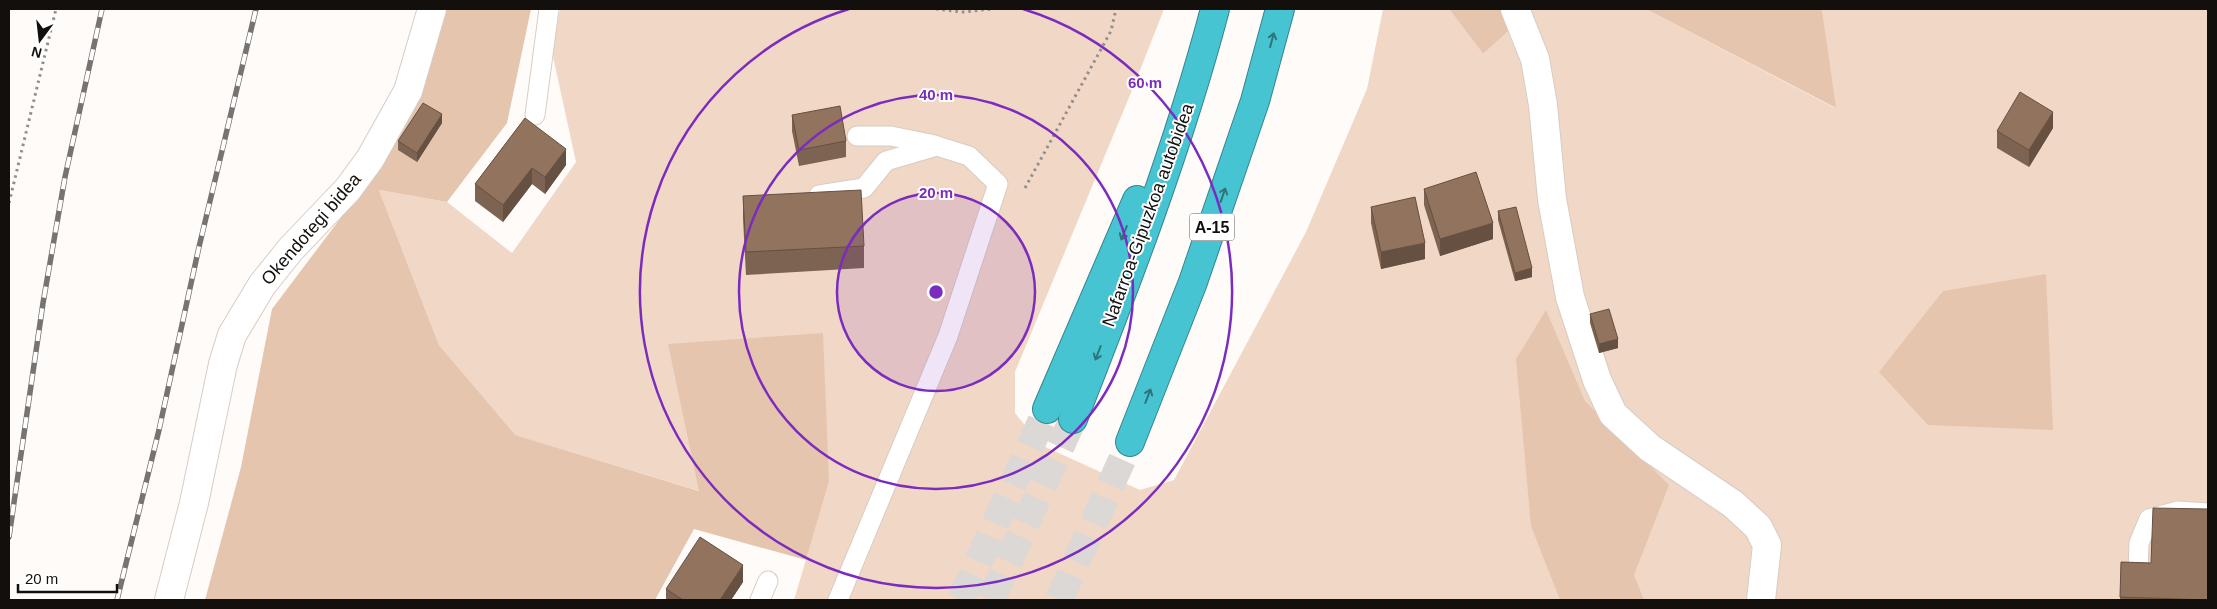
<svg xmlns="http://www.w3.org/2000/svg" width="2217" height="609" viewBox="0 0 2217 609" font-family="Helvetica,sans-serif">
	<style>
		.green { fill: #f1d7c5 }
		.forest { fill: #e6c5ae }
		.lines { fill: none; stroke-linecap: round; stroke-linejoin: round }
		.highway-tunnel { stroke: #dbd8d5; stroke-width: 28; stroke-dasharray: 28 14; stroke-linecap: butt }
		.lane-casing { stroke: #d8ccc3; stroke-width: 21 }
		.street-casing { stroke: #d8ccc3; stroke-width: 30 }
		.highway-casing { stroke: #35858d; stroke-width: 30 }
		.path { stroke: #928e8c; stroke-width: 3; stroke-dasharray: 2.5 4; stroke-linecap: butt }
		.lane { stroke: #fff; stroke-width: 19 }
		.street { stroke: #fff; stroke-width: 28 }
		.highway { stroke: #47c4d2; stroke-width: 28 }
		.rail-casing { stroke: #777370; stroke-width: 5.5 }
		.rail { stroke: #fff; stroke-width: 4; stroke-dasharray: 11; stroke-linecap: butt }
		.wall { fill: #7d6351 }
		.shaded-wall { fill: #665042 }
		.building { fill: #91735e; stroke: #665042 }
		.oneway { stroke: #307379 }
		.ring { fill: none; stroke: #7b2cbf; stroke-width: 2.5 }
		.labels { text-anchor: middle; stroke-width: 4; stroke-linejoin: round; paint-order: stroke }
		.shield { fill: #fff; stroke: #5a5755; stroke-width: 1 }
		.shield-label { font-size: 16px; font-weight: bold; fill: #130f0c }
		.street-label { font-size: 18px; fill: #130f0c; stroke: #fff }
		.centre { fill: #7b2cbf; stroke: #fff; stroke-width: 2.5 }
		.ring-label { font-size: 15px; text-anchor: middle; font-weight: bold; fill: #7b2cbf; stroke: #fff; stroke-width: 4; stroke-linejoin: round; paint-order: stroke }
	</style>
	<rect width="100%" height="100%" fill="#fefbf9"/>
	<polygon class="green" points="560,9 1164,9 1135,83 1015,372 1015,413 1041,445 1140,490 1174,480 1306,232 1367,89 1383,9 1449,9 1483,54 1533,9 1646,9 1835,108 1822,9 2208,9 2208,600 794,600 829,482 700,491 514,435 439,345 379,190 447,202 512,253 576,162 552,52"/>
	<g class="forest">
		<polygon points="442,9 531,9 507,123 447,202 379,190 439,345 515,435 699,491 668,344 823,333 829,482 806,560 694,529 655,600 205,600 241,467 272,309 358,195"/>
		<polygon points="1449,9 1533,9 1483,54"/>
		<polygon points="1646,9 1822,9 1836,108"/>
		<polygon points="2046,274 2053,430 1928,425 1879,372 1943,291"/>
		<polygon points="1546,310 1585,401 1669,485 1634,575 1644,600 1560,600 1531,526 1516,359"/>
	</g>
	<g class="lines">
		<g class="highway-tunnel">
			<polyline points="961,600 1047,409"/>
			<polyline points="991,600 1073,419"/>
			<polyline points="1059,600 1130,442"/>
		</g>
		<defs>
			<g id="lane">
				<polyline points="535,115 549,9"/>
				<polyline points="857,136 891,136 935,145"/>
				<polyline points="819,195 864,188 886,161 937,146 969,156 998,184 948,336 838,600"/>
				<polyline points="2138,573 2139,543 2149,519 2178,511 2208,513"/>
				<polyline points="760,600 768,581"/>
			</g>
			<g id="street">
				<polyline points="1515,9 1535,59 1543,105 1552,199 1570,297 1597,380 1613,414 1650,448 1733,504 1758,527 1767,545 1761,600"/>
				<polyline points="169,600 194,503 223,364 232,335 262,285 290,250 348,189 370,159 408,91 432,9"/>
			</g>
			<g id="highway">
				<polyline points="1047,409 1137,200"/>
				<path d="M1073 419C1126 284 1178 149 1215 9"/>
				<polyline points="1130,442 1193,282 1255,101 1280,9"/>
			</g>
		</defs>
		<use href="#lane" class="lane-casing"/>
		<use href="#street" class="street-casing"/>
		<use href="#highway" class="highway-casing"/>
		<g class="path">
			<polyline points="936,9 963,12 992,9"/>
			<polyline points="1025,188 1111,31 1116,9"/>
			<polyline points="9,203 56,9"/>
		</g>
		<use href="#lane" class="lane"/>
		<use href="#street" class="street"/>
		<use href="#highway" class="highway"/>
		<defs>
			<g id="rail">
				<polyline points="9,537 43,303 65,177 102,9"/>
				<polyline points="117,600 159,430 199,247 256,9"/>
			</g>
		</defs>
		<use href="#rail" class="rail-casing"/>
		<use href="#rail" class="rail"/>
	</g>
	<g class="wall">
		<polygon points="792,115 846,141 846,157 799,166 792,131"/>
		<polygon points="525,118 566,165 545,194 532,184 503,222 475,201 475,184"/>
		<polygon points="442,123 417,162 398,150 398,141"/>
		<polygon points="2053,128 2029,167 1997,148 1997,131"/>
		<polygon points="1424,189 1493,239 1440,256 1424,205"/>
		<polygon points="743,196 864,246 864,268 746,275 743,219"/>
		<polygon points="1371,207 1425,259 1381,269 1371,223"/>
		<polygon points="1498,211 1532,277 1515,281 1498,220"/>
		<polygon points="1590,314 1618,348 1599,353 1590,323"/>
		<polygon points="2208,509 2208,600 2120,600 2121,562 2151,563"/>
		<polygon points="743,582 731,600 666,600 666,589"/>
	</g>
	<g class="shaded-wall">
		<polygon points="2053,112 2053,128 2029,167 2029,150"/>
		<polygon points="442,114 442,123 417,162 417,153"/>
		<polygon points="566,149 566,165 545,194 545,177"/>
		<polygon points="532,168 532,184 503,222 503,205"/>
		<polygon points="1493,223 1493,239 1440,256 1440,239"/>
		<polygon points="1425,243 1425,259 1381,269 1381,252"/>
		<polygon points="1532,268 1532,277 1515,281 1515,273"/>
		<polygon points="1618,339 1618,348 1599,353 1599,344"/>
		<polygon points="743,565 743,582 731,600 720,600"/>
	</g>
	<g class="building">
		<polygon points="2020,92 2053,112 2029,150 1997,131"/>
		<polygon points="423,103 442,114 417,153 398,141"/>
		<polygon points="840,106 846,141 799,150 792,115"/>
		<polygon points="525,118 566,149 545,177 532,168 503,205 475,184"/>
		<polygon points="1476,172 1493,223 1440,239 1424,189"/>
		<polygon points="861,190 864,246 746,252 743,196"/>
		<polygon points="1415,197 1425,243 1381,252 1371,207"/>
		<polygon points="1516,207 1532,268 1515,273 1498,211"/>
		<polygon points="1609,309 1618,339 1599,344 1590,314"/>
		<polygon points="2153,508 2208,509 2208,600 2120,597 2121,562 2151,563"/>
		<polygon points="700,537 743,565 720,600 683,600 666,589"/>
	</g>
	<defs><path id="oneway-shaft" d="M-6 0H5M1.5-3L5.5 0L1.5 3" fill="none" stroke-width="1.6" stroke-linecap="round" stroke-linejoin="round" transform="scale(1.25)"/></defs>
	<g class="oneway">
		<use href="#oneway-shaft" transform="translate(1272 40) rotate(-75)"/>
		<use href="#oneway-shaft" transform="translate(1223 195) rotate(-71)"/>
		<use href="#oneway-shaft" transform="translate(1124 233) rotate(112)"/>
		<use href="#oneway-shaft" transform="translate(1098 353) rotate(111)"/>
		<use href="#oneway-shaft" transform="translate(1148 396) rotate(-69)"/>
	</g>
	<circle cx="936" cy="292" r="99" fill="#7b2cbf" fill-opacity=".12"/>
	<g class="ring">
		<circle cx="936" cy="292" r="99"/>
		<circle cx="936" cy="292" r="197"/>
		<path d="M1023 9A296 296 0 1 1 849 9"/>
	</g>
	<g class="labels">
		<rect class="shield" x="1189.5" y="213.5" width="45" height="27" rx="4"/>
		<g class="shield-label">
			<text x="1212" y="233">A-15</text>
		</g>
		<g class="street-label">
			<text transform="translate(1148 215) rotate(-70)" y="6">Nafarroa-Gipuzkoa autobidea</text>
			<text transform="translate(311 229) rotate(-49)" y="6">Okendotegi bidea</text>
		</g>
	</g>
	<circle cx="936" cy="292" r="8" class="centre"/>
	<g class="ring-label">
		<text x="1145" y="88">60 m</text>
		<text x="936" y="100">40 m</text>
		<text x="936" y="198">20 m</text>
	</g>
	<rect width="2217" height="609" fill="none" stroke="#130f0c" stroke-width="20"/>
	<g transform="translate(40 40) rotate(195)" stroke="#ffffff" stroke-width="4" paint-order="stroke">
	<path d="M0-4L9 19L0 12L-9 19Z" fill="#130f0c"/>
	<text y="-8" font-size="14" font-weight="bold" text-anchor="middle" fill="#130f0c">N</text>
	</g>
	<path d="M18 584v8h99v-8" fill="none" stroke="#130f0c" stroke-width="2.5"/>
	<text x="25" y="584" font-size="15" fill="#130f0c" stroke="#ffffff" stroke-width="4" paint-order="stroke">20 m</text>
</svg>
